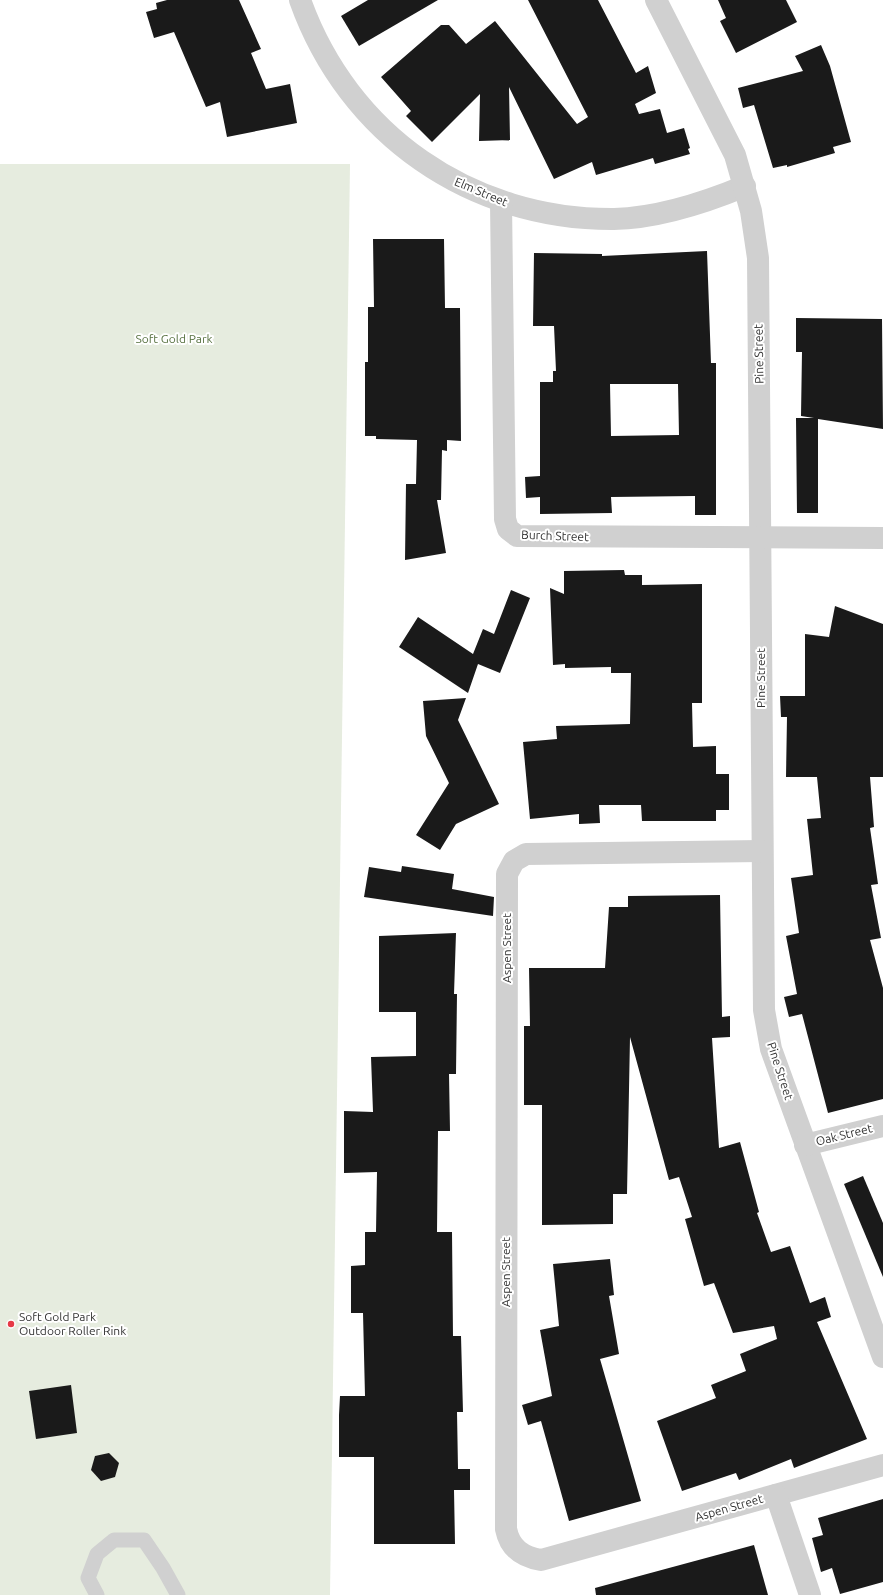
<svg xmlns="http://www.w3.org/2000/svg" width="883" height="1595" viewBox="0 0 883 1595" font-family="Ubuntu,sans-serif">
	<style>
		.green { fill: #e6ecdf }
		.building { fill: #1a1a1a; fill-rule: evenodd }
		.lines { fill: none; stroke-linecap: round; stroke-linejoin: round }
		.service { stroke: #d0d0d0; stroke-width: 15 }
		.minor { stroke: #d0d0d0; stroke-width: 22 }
		.poi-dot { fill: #e63946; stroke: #fff; stroke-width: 1.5 }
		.labels { text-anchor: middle; stroke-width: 4; stroke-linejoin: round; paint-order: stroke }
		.street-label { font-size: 12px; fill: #333; stroke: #fff }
		.park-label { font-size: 12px; fill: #56703f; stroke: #fff }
		.poi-label { font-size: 12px; fill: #333; stroke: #fff; text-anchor: start }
	</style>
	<rect width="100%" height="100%" fill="#fff"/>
	<polygon class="green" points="0,164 350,164 330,1595 0,1595"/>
	<g class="building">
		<polygon points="167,0 239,0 261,49 251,53 266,89 290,84 297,123 227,137 220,102 206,107 174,32 154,38 146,12 157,9 156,3"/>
		<polygon points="368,0 438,0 359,46 341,16"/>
		<polygon points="528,0 598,0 636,73 648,66 656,93 635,104 639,114 660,109 667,133 684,128 690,148 688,149 690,154 655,164 653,158 596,175 592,162 554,179 509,87 510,140 479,141 480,94 432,142 406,116 411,111 381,77 441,25 449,25 466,44 495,21 577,124 588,117"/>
		<polygon points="718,0 786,0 797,22 736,53 720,21 726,18"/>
		<polygon points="821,45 830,66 851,142 833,147 835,153 787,167 787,165 773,168 754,105 743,108 738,88 803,71 795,56"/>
		<polygon points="373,239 444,239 445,308 460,308 461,441 447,440 447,451 442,450 441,500 437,500 446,553 405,560 406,484 416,484 417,440 376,439 376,436 365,436 365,362 368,362 368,307 374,307"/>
		<path d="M707 251 711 363H716V515H695V496L611 497 612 513 540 514V497L526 498 525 477 540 476V382H553V371H556L554 326H533L534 253 602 254V256ZM610 384H678L679 435 611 436Z"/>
		<polygon points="796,318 882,319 883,429 818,419 818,513 797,513 796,418 814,418 801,416 802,352 796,352"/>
		<polygon points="624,570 625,575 642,575 642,585 702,584 702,703 692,703 693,747 716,746 716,774 729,774 729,810 716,810 716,821 642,821 641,805 599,805 600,823 579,824 579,814 530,819 523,742 557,739 556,726 630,724 631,673 611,673 611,667 565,668 565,664 553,665 550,588 564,594 564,571"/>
		<polygon points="511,590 530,598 500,673 478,664 468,693 399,647 418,617 473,654 483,629 494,634"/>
		<polygon points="835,606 883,624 883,777 870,777 874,827 870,828 878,884 871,885 881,938 870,940 883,988 883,1099 828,1113 802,1014 789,1017 784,997 797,994 786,936 799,933 791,878 813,875 807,819 821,818 817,777 786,777 787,717 781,717 780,696 805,696 805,634 829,637"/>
		<polygon points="466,698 458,720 499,804 456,824 440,850 416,835 449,783 426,736 423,701"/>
		<polygon points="402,866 454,874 452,889 494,897 493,916 364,897 369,867 401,872"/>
		<polygon points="720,895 722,1017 730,1016 730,1037 712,1038 719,1148 740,1142 759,1212 757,1213 771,1252 790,1246 810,1303 825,1297 831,1317 817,1322 867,1439 794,1468 791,1459 739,1480 736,1473 682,1491 657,1421 716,1398 711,1385 746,1371 740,1354 777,1339 774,1326 733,1333 714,1283 704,1286 685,1219 692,1217 679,1177 669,1180 630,1037 627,1194 613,1194 613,1224 542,1225 542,1105 524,1105 524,1026 530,1026 529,968 605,968 609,907 628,907 628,896"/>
		<polygon points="456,933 454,994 457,994 456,1074 449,1074 450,1131 438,1131 437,1232 452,1232 453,1336 461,1336 463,1412 457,1412 458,1469 470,1469 470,1490 454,1490 455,1544 374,1544 374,1457 339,1457 339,1415 340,1396 365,1396 363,1313 351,1313 351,1266 365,1265 365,1232 376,1232 377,1172 344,1173 344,1111 373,1112 371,1057 416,1056 416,1012 379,1012 379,936"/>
		<polygon points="863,1176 883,1223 883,1277 844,1184"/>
		<polygon points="610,1259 614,1295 609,1296 619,1354 600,1359 641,1501 569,1521 541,1421 528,1425 522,1405 552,1396 540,1330 559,1326 553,1264"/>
		<polygon points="71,1385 77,1433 36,1439 29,1391"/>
		<polygon points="109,1453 119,1463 115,1477 101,1481 91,1470 95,1456"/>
		<polygon points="883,1499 883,1582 840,1594 832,1568 821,1572 812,1538 823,1535 818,1518"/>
		<polygon points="754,1545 768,1595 596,1595 595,1588"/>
	</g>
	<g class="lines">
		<polyline class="service" points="97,1595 88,1578 97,1554 114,1540 144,1540 163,1568 178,1595"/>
		<g class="minor">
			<path d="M300 0C348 135 471 220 614 219 659 218 704 203 745 186"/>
			<polyline points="656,0 735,155 751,211 758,258 764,1010 771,1049 883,1357"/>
			<polyline points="501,202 505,519 508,529 517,536 883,538"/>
			<path d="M762 851 526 854 514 861 507 874 506 1529C510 1549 523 1557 541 1560L883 1465"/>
			<polyline points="805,1145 883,1126"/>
			<polyline points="776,1495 810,1595"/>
		</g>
	</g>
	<circle class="poi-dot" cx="11" cy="1324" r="4"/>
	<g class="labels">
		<g class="street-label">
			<text transform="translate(481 192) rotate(23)" y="4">Elm Street</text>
			<text transform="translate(759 354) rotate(-91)" y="4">Pine Street</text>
			<text transform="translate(555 536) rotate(2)" y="4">Burch Street</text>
			<text transform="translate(761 678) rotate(-90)" y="4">Pine Street</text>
			<text transform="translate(507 948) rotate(-90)" y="4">Aspen Street</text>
			<text transform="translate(780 1071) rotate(72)" y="4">Pine Street</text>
			<text transform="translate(844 1135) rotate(-14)" y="4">Oak Street</text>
			<text transform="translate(506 1272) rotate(-90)" y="4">Aspen Street</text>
			<text transform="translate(729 1508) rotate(-16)" y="4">Aspen Street</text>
		</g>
		<g class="park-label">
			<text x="174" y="343">Soft Gold Park</text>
		</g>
		<g class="poi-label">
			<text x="19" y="1321">Soft Gold Park<tspan x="19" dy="14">Outdoor Roller Rink</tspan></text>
		</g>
	</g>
</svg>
